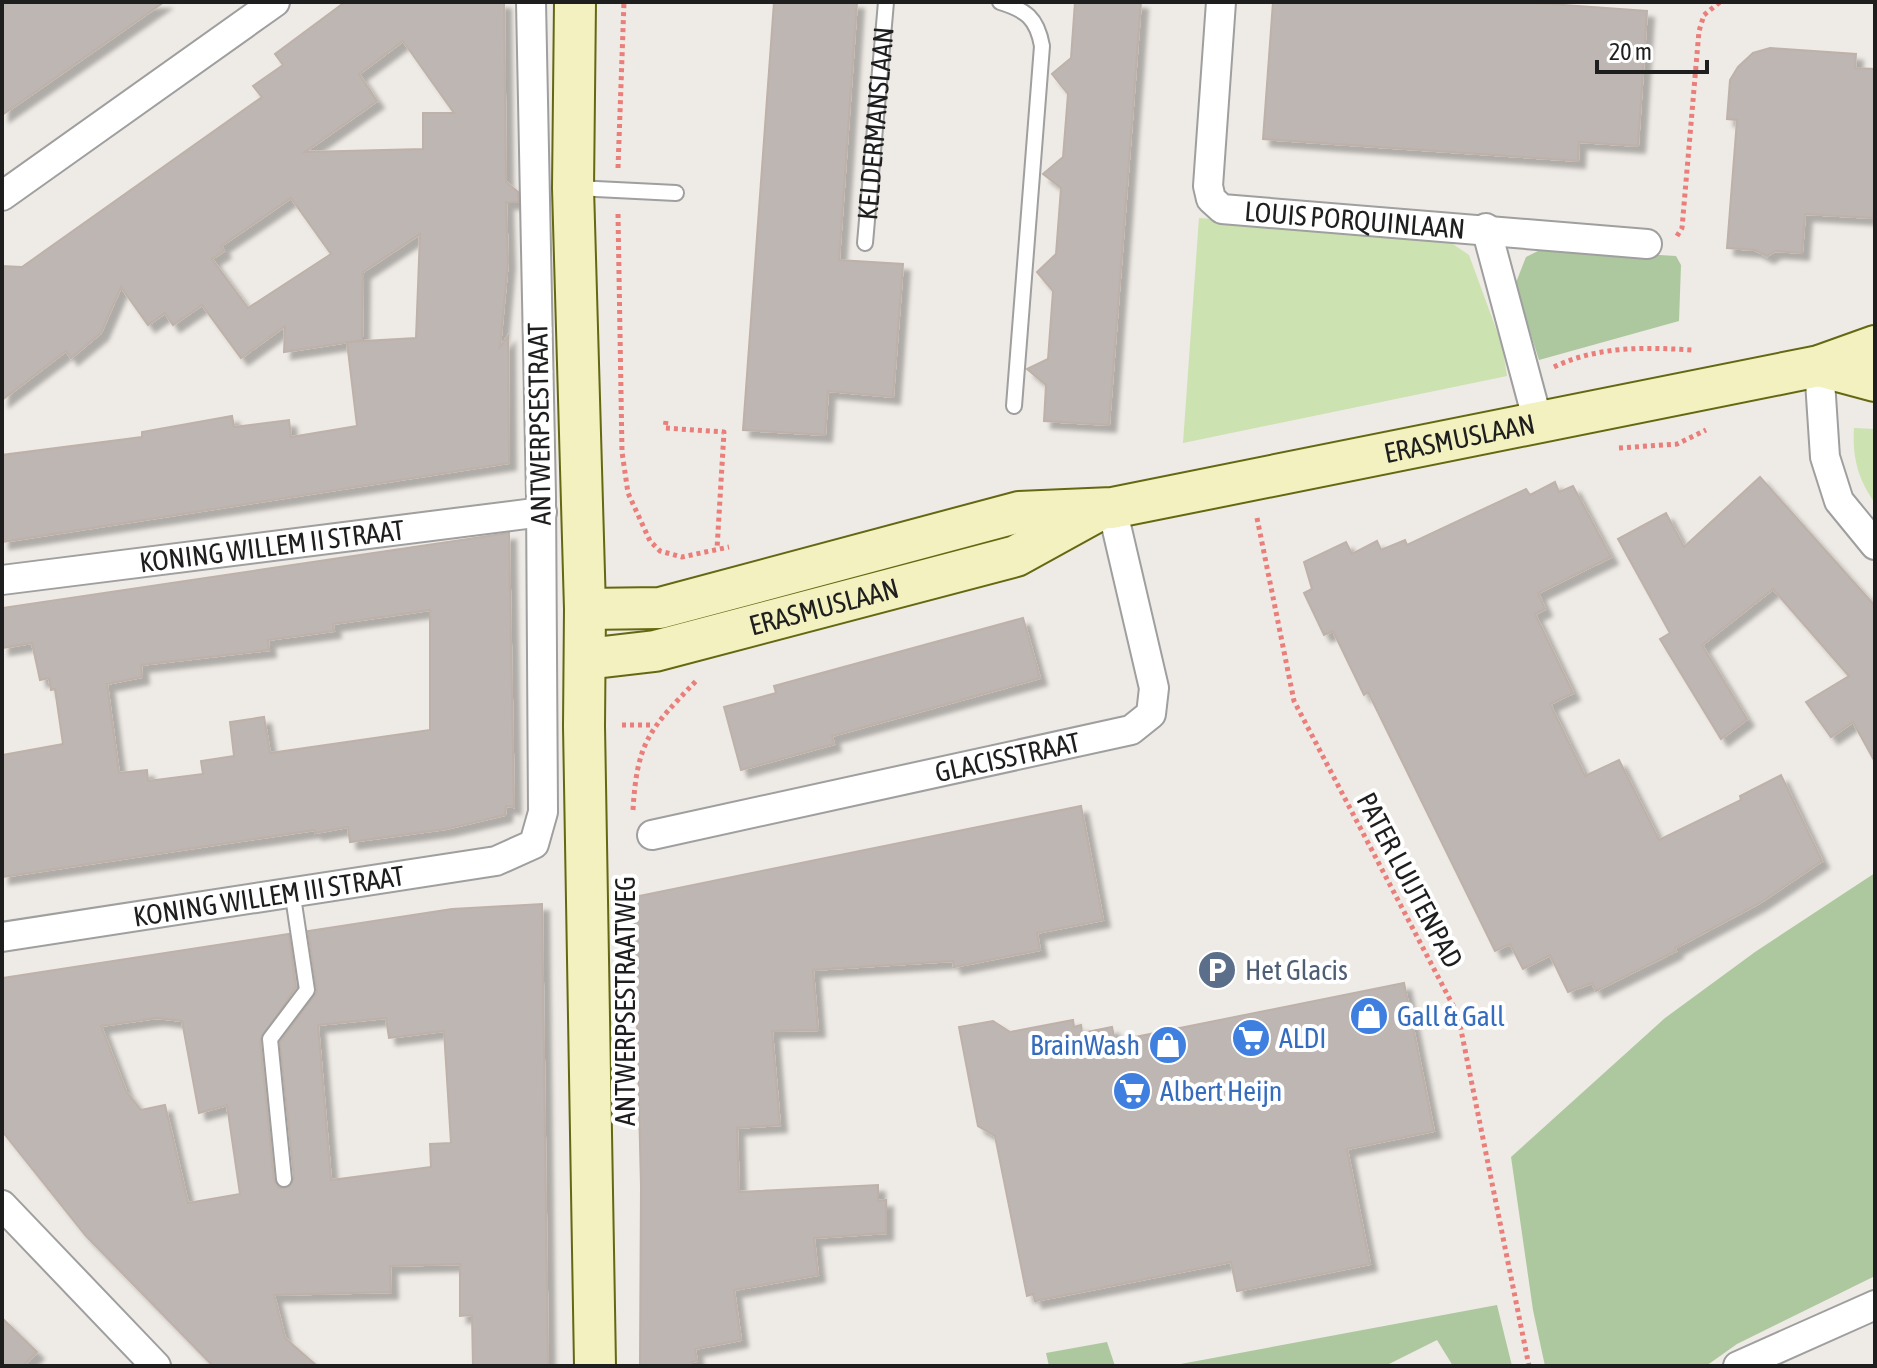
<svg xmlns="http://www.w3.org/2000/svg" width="1877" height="1368" viewBox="0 0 1877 1368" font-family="'Asap Condensed',sans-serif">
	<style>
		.grass { fill: #cce2b0 }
		.forest { fill: #adc89e }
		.building { fill: #beb6b2; stroke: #beb1a9; stroke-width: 2; fill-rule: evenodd; filter: url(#shadow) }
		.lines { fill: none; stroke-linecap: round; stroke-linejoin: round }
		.lane-casing { stroke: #9f9f9f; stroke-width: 18 }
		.street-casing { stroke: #9f9f9f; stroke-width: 32 }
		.secondary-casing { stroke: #646811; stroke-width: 44 }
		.path { stroke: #ea7e7a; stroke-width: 5; stroke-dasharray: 4 4; stroke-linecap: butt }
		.lane { stroke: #fff; stroke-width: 14 }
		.street { stroke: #fff; stroke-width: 28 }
		.secondary { stroke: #f2f1bf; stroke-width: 40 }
		.labels { text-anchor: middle; stroke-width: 8; stroke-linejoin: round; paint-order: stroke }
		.street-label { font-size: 28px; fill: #1e1e1e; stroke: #fff }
		.service-label { font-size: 28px; fill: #4e5e75; stroke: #fff; text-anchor: start }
		.shop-label { font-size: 28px; fill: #366cbe; stroke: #fff; text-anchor: start }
	</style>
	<defs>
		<filter id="shadow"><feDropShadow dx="7" dy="7" stdDeviation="2" flood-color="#0004"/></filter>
	</defs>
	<rect width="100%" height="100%" fill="#eeeae5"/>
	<g class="grass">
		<polygon points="1199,218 1441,236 1469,255 1502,345 1507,376 1183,443"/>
		<path d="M1854 428 1875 429V503C1858 480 1852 456 1854 428Z"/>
	</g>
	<g class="forest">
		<polygon points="1544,248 1676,256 1681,265 1679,321 1539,360 1515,285 1526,257"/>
		<polygon points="1875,873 1875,1276 1737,1344 1706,1366 1545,1366 1533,1310 1511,1157 1665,1018 1755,952"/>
		<polygon points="1497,1305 1512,1366 1453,1366 1437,1340 1385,1366 1170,1366"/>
		<polygon points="1107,1342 1115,1366 1049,1366 1046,1353"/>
	</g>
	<g class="building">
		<polygon points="2,2 164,2 2,115"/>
		<path d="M345 2H504L506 182 518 192V202H506L508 262 500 347 508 336 509 463 2 542V455L142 437V432L232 416 234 427 289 420 291 437 357 426 347 342 416 338 420 234 363 272 362 340 284 352 285 326 241 358 202 305 173 325 165 313 148 325 121 287 101 333 71 358 66 351 2 400V266L22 267 262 97 253 86 283 65 275 54ZM403 41 454 113H423V149L305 152 377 101 359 74ZM291 198 331 254 248 308 212 259 224 251 221 246Z"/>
		<polygon points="774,2 857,2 839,260 903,264 893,397 828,391 825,435 743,430"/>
		<polygon points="1075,2 1141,2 1109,425 1044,421 1046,385 1027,369 1048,359 1053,291 1037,272 1056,254 1061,188 1043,174 1063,157 1068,94 1052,74 1071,58"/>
		<polygon points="1273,2 1522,2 1647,11 1638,146 1579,142 1578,161 1263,139"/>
		<polygon points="1770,48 1856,54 1855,68 1875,69 1875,208 1872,218 1805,214 1802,253 1775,251 1767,256 1755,250 1727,248 1737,120 1727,119 1730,80 1738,67 1753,53"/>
		<polygon points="1760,477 1875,606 1875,762 1853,722 1831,737 1806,702 1849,676 1773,589 1702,645 1747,719 1721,739 1660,639 1670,633 1618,539 1666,513 1684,547"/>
		<polygon points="1555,482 1559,492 1573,486 1611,557 1538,593 1545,609 1535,614 1573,693 1550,704 1585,776 1619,760 1659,840 1741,800 1740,796 1781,775 1822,861 1758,904 1675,948 1676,951 1596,991 1592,983 1568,992 1550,955 1523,969 1510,944 1495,951 1368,692 1364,695 1333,631 1324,635 1304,593 1312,589 1304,562 1346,542 1352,554 1377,541 1381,550 1405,540 1407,545 1526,489 1530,495"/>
		<path d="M509 533 514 807 506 806 505 815 446 829 350 842 348 827 315 833V830L2 877V755L63 744 55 689 51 690 49 678 40 680 32 643 2 648V608ZM430 610V730L270 753 264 717 230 722 234 756 201 761 203 774 148 781 147 770 119 773 107 684 142 677 141 665 269 650 268 640 334 631 333 624Z"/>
		<polygon points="1023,618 1040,678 832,736 834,744 741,770 724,707 776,693 774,686"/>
		<polygon points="1081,806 1103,920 1037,933 1040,950 954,967 953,961 813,970 818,1030 772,1031 780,1125 737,1128 739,1192 878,1185 878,1201 886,1200 886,1233 814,1238 818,1275 734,1290 741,1340 695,1349 697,1361 692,1362 692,1366 640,1366 641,1186 634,897"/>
		<path d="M542 904 548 1366H473L472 1315 460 1316V1264L390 1266 391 1292 274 1295 285 1338 317 1366H213L86 1236 2 1131V978L289 934 296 987 260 1040 274 1180 279 1188 289 1187 294 1178 280 1042 317 992 308 931 452 909ZM157 1018 182 1021 199 1113 227 1105 240 1194 188 1203 165 1105 141 1110 126 1091 101 1026ZM386 1018 389 1038 444 1031 451 1143 430 1144 431 1167 331 1180 318 1025Z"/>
		<polygon points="1404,983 1434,1131 1347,1149 1370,1264 1237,1291 1231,1262 1035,1301 1033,1294 1027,1296 995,1136 978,1126 959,1027 993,1021 1010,1032 1073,1020 1074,1027 1081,1025 1082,1033 1112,1027 1115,1041"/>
		<polygon points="2,1318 37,1352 23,1366 2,1366"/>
	</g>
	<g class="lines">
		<defs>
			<g id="lane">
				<path d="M1000 2C1026 10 1037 18 1042 46L1014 406"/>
				<polyline points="576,188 676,193"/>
				<path id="s1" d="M865 243 886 2"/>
				<polyline points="284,1179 270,1039 307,990 292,890"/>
			</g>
			<g id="street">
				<path id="s2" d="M1221 2 1208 186 1211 199 1222 209 1647 244"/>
				<polyline points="2,196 275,2"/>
				<polyline points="1486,228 1538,422"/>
				<polyline points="1819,366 1825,457 1839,501 1875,545"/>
				<path id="s3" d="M2 580 542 512"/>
				<path id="s4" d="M652 835 1131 730 1151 714 1154 688 1112 508"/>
				<path id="s5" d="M2 937 496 861 534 844 543 812 541 496 531 2"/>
				<polyline points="2,1205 156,1366"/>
				<polyline points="1738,1366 1875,1305"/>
			</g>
			<g id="secondary">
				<polyline points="575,2 573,188 585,609 584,726 595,1366"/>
				<polyline points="1819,366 1875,381"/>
				<path id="s6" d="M585 609 660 608 1019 512 1112 508 1819 366 1875 346"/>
				<path id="s7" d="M586 659 655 651 1016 556 1094 513"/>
			</g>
		</defs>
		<use href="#lane" class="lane-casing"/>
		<use href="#street" class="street-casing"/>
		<use href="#secondary" class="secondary-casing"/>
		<g class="path">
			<polyline points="618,168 624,2"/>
			<polyline points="618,214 622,452 628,493 650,541 660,551 682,557 729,547"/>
			<polyline points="1677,236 1682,228 1699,31 1704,15 1720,2"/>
			<path d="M1554 367C1598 346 1644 347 1692 350"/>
			<polyline points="666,421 665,428 724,432 717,549"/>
			<polyline points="1619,448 1677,444 1706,430"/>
			<polyline points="1257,518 1294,701 1458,1015 1529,1366"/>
			<polyline points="622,725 654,725"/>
			<path d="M633 810C637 741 650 729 696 681"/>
		</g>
		<use href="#lane" class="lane"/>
		<use href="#street" class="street"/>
		<use href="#secondary" class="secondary"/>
	</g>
	<defs>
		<symbol id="parking-disc" viewBox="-11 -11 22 22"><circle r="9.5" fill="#5c6f8a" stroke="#fff"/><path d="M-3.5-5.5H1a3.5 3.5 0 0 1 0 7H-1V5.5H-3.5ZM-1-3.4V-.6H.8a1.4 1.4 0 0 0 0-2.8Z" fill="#fff"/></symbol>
		<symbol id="shop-disc" viewBox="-11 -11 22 22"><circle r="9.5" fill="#3f7fe0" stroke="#fff"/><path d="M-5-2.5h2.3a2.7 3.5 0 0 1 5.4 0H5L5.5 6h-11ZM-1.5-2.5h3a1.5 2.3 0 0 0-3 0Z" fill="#fff"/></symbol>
		<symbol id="supermarket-disc" viewBox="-11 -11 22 22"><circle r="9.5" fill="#3f7fe0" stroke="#fff"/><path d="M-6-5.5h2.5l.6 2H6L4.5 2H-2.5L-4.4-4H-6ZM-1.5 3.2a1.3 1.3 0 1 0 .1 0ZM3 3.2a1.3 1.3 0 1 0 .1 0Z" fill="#fff"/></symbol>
	</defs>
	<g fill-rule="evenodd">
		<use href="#parking-disc" x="1195" y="948" width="44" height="44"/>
		<use href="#shop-disc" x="1347" y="994" width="44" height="44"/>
		<use href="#supermarket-disc" x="1229" y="1016" width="44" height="44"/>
		<use href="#shop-disc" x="1146" y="1023" width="44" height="44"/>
		<use href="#supermarket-disc" x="1110" y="1069" width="44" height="44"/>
	</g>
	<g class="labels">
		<g class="street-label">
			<text dy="10" stroke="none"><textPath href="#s1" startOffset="120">KELDERMANSLAAN</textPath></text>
			<text dy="10" stroke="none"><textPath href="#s2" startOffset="346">LOUIS PORQUINLAAN</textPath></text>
			<text transform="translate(539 424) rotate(-91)" y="10">ANTWERPSESTRAAT</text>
			<text dy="10" stroke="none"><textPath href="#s6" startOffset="894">ERASMUSLAAN</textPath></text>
			<text dy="10" stroke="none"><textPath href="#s3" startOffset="272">KONING WILLEM II STRAAT</textPath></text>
			<text dy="10" stroke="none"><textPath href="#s7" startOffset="244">ERASMUSLAAN</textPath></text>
			<text dy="10" stroke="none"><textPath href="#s4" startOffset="364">GLACISSTRAAT</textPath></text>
			<text transform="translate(1410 880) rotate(62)" y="10">PATER LUIJTENPAD</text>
			<text dy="10" stroke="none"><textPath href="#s5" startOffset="270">KONING WILLEM III STRAAT</textPath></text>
			<text transform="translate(625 1001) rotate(-90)" y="10">ANTWERPSESTRAATWEG</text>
		</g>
		<g class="service-label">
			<text x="1245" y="980">Het Glacis</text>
		</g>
		<g class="shop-label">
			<text x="1397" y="1026">Gall &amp; Gall</text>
			<text x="1279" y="1048">ALDI</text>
			<text x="1140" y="1055" text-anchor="end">BrainWash</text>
			<text x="1160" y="1101">Albert Heijn</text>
		</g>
	</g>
	<rect width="1877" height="1368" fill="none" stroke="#1e1e1e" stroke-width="8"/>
	<path d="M1597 60v12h110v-12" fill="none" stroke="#1e1e1e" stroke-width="4"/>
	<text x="1609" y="60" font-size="24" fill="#1e1e1e" stroke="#ffffff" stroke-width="6" paint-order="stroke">20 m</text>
</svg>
